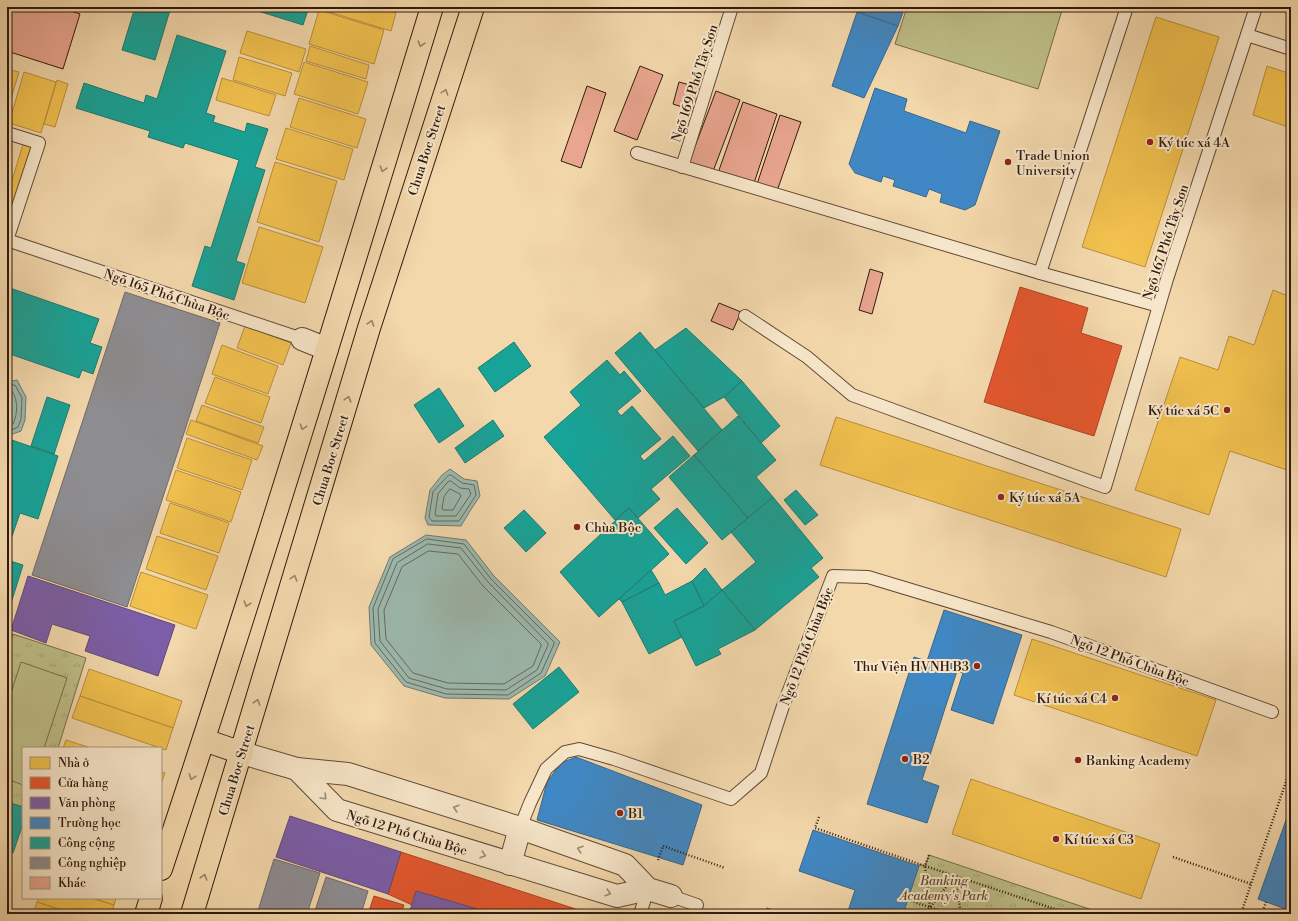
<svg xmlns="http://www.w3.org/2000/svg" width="1298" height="921" viewBox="0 0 1298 921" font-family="'Libre Bodoni',serif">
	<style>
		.park { fill: url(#park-tufts); stroke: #776c4a }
		.pitch { fill: #bebe87; stroke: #776c4a }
		.water { fill: #9cb9ae; stroke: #71796e }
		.homes { fill: #f2c14e; stroke: #b88f3b }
		.shops { fill: #e4572e; stroke: #ae4424 }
		.offices { fill: #7b5ea7; stroke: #644979 }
		.schools { fill: #3f88c5; stroke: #3a678e }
		.public { fill: #17a398; stroke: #1e7a6f }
		.industry { fill: #8d8d92; stroke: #716a6a }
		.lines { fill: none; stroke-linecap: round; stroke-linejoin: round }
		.shore { stroke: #66695e; stroke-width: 1 }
		.building { fill: #eaa690; stroke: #30190e }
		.service-casing { stroke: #614936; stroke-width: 14 }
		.minor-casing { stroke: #614936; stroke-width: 24 }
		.primary-casing { stroke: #30190e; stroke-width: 24 }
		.path { stroke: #30190e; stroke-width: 2.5; stroke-dasharray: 1 2; stroke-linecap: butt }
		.service { stroke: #f7e6c9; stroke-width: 12 }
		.minor { stroke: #f7e6c9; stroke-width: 22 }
		.primary { stroke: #f3d8ac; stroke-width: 22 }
		.oneway { stroke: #9b8265 }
		.oneway2 { stroke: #9d8a75 }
		.poi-dot { fill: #8f2418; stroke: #f7e6c9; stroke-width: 1.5 }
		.labels { text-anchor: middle; stroke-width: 4; stroke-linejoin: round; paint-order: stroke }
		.street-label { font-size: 13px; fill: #30190e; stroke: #f7e6c9 }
		.poi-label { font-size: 13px; fill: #30190e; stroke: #f7e6c9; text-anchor: start }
		.park-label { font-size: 13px; font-style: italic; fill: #5b4b32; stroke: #f7e6c9 }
	</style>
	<defs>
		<pattern id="park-tufts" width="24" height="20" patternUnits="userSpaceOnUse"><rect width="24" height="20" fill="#bebe87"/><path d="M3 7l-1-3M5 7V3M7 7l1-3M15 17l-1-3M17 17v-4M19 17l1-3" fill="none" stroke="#a4a373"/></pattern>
	</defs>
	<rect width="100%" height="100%" fill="#f3d8ac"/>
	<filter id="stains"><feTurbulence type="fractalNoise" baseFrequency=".005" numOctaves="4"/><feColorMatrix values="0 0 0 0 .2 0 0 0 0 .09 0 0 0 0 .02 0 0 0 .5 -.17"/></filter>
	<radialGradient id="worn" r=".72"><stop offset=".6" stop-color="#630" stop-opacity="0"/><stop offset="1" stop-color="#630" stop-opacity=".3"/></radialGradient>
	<g class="park">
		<polygon points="13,634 86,658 58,748 23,748 23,807 7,802 7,653"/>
		<polygon points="929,855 1104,914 903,914 919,864 925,866"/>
	</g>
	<g class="pitch">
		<polygon points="907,7 1063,7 1038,89 895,44"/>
		<polygon points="21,662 67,678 44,748 23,748 23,785 7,779 7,705"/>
	</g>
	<g class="water">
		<polygon points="17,380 26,397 25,420 21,431 7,436 7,382"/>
		<polygon points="450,469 464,479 477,481 480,496 470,511 461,526 428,525 425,518 430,490 442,475"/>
		<polygon points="426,535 466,540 494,576 560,642 545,676 509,699 445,698 404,686 371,645 369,607 390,557"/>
	</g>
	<g class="homes">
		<polygon points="321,7 376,7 396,13 391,31 320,9"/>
		<polygon points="319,10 384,30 374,64 309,44"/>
		<polygon points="1156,17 1219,37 1145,267 1082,247"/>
		<polygon points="247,31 306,49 299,72 240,53"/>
		<polygon points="310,46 369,65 366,79 306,61"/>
		<polygon points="239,57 292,73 285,96 233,80"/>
		<polygon points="304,62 368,82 358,114 294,94"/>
		<polygon points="1267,66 1291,74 1291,128 1253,115"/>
		<polygon points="7,69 19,72 7,112"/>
		<polygon points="24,72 56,82 41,133 9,123"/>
		<polygon points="222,78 276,95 269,116 216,100"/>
		<polygon points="57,80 68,84 55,127 44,124"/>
		<polygon points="299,98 366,119 357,148 290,127"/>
		<polygon points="286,128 353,149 344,180 276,159"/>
		<polygon points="23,144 35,148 7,230 7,197"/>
		<polygon points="275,162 337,181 319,242 257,222"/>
		<polygon points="259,227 323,247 305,303 242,283"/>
		<polygon points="1273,290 1291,297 1291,468 1290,471 1230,451 1209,515 1135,490 1180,357 1218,370 1229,336 1254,345"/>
		<polygon points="245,326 291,343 283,365 237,348"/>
		<polygon points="222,345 278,366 268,394 212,374"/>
		<polygon points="215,377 270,397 261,423 205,403"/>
		<polygon points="202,405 264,427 258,443 196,421"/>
		<polygon points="836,417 1181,529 1166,577 820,465"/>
		<polygon points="191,420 263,446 257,460 186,434"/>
		<polygon points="187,438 252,460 242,490 177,468"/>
		<polygon points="176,470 241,492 231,522 166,500"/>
		<polygon points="170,503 229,523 219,553 160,533"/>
		<polygon points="157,536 218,556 206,590 146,569"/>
		<polygon points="141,572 208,595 196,629 130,606"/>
		<polygon points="1032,639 1216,700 1197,756 1014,695"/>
		<polygon points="89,669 182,701 173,728 80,696"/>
		<polygon points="80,696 173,728 166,750 72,718"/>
		<polygon points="66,740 91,748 63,748"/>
		<polygon points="161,772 165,773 161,784"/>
		<polygon points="971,779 1160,844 1141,899 952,834"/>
		<polygon points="39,898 92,898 114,905 111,914 73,914 37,902"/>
		<polygon points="92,898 116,898 114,905"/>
		<polygon points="37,902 73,914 33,914"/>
	</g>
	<g class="shops">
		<polygon points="1020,287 1088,308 1081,333 1122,346 1094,436 984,402"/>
		<polygon points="401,852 591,914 494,914 416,891 412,905 388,894"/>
		<polygon points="374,896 404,905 401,914 368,914"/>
	</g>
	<g class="offices">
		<polygon points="28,576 175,625 158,676 85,651 90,636 52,624 46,643 11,630"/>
		<polygon points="290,816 401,852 388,894 276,857"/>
		<polygon points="416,891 494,914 409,914"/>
	</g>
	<g class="schools">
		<polygon points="859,7 905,7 898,26 857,12"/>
		<polygon points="857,12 898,26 864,98 832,86"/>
		<polygon points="875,88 907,99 904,111 966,133 970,121 1000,131 975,205 965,210 940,202 942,194 929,189 926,197 893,186 895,180 883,176 881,182 855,173 849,164"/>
		<polygon points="944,610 1022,635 993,724 951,710 963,673 927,661"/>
		<polygon points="914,657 957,671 922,780 939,786 927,823 867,804"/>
		<polygon points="576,757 702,805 683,865 537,820 547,782 561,763"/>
		<polygon points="1291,806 1291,911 1258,899"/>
		<polygon points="813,830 919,866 903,914 847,914 855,890 799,871"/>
		<polygon points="767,908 784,914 765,914"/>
	</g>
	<g class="public">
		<polygon points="135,7 171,7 155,60 122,50"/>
		<polygon points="245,7 309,7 303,25"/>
		<polygon points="177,35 226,51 206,113 215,116 213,122 245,132 247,123 268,129 255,167 265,170 236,261 245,264 234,300 192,286 205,246 211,248 239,160 185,143 183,148 148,137 150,131 76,108 84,83 144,103 146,95 157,99"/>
		<polygon points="7,287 99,319 90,343 102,347 93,374 82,370 79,378 7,353"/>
		<polygon points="686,328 742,381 724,397 704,408 655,350"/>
		<polygon points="640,332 722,430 698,451 615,353"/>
		<polygon points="514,342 531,366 495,392 478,368"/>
		<polygon points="607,360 620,375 624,371 641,391 617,411 621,416 632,406 661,439 640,456 644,461 673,436 690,456 651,489 660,499 638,518 629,508 615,520 544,437 581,405 570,392"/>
		<polygon points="742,381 780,426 761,443 724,397"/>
		<polygon points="439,388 464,426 439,443 414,405"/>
		<polygon points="47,397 70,405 54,454 31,446"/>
		<polygon points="738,416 776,460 756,477 773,497 748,518 694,455"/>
		<polygon points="493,420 504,436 465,463 455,448"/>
		<polygon points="9,439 58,456 38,519 20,513 10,542 7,540 7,444"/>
		<polygon points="694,455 748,518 722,540 669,477"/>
		<polygon points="796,490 818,515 805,525 784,500"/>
		<polygon points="773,497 823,558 811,568 819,577 755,630 722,590 756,562 731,532"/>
		<polygon points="629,508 669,554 599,617 560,572"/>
		<polygon points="677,508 708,543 686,564 654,528"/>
		<polygon points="524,510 546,533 526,552 504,528"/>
		<polygon points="7,560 23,565 7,616"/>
		<polygon points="705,568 722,590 704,606 692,581"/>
		<polygon points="651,570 659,583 622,602 619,599"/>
		<polygon points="692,581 704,606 674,621 682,637 649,654 622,602 659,583 665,595"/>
		<polygon points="722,590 755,630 718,649 721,654 696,666 674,621 704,606"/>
		<polygon points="559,667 579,692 533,729 513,704"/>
		<polygon points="7,802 23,807 23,824 13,853 7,851"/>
	</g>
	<g class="industry">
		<polygon points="125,292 220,323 127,607 32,575"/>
		<polygon points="274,859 320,873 307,914 257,914"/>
		<polygon points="326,877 368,891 361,914 314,914"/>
	</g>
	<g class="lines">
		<g class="shore">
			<polyline points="7,385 15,385 22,398 21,419 18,427 7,432"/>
			<path d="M7 390 12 391C18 400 18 413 13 424L7 426"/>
			<polygon points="449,475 451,475 462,483 474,485 476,495 459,521 432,521 429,517 433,492"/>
			<polygon points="449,481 451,481 460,488 469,489 471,494 456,516 436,516 435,514 438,494"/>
			<polygon points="450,489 460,494 461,496 453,510 443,510 442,508 444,497"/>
			<polygon points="427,539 464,544 491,579 554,642 554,644 541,673 508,695 446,694 406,682 375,643 373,608 393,559"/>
			<polygon points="428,544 461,548 488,582 548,643 548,645 537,670 506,690 447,689 409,678 380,641 378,609 397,563"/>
			<polygon points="429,551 458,554 483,586 541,644 541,646 533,666 504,684 448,683 413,673 386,639 384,610 402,567"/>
		</g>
	</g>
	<g class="building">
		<polygon points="7,7 59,7 80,14 63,69 7,51"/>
		<polygon points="640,66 663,75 637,140 614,131"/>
		<polygon points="679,82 701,88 694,111 673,104"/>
		<polygon points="587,86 606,93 581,168 561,161"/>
		<polygon points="716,91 740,100 712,174 688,165"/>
		<polygon points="743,102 777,114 753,186 718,173"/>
		<polygon points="780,115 801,122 776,194 756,187"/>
		<polygon points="870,269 883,273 872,314 859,310"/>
		<polygon points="719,303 741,312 733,330 711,321"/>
	</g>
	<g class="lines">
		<defs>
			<g id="service">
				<polyline points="1247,35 1291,49"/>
				<polyline points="7,133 39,143 7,240"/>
				<polyline points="637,153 1040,273 1159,306"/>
				<polyline points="682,167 732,7"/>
				<polyline points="7,240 302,339"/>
				<polyline points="1040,273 1127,7"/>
				<polyline points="745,316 807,357 852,395 1105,487 1167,279 1256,7"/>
				<polyline points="520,828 530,803 546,769 565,752 579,749 614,759 731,799 761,773 783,706 833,576 868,577 1051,632 1272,712"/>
				<polyline points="671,896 697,905"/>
				<polyline points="640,914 648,889"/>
			</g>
			<g id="minor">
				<polyline points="302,339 327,349"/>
				<polyline points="242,753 297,769 348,774 520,828 625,865 648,889 671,896"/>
				<polyline points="297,769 337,810 617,896 648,889"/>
				<polyline points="510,864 520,828"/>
			</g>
			<g id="primary">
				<polyline points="204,740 242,753"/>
				<path d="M161 869C256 583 344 295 432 7"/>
				<polyline points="146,914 151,898"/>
				<polyline points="192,914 369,328 473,7"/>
			</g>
		</defs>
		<use href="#service" class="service-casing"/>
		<use href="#minor" class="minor-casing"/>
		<use href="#primary" class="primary-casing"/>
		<g class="path">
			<polyline points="819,817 815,828 925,866 930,907"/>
			<polyline points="929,855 925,866 1070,914"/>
			<polyline points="1173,857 1251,884 1291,767"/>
			<polyline points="658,860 663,846 725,868"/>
			<polyline points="955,877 961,914"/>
			<polyline points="908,900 951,914"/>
			<polyline points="925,914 954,877"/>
			<polyline points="1241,914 1251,884"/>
			<polyline points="1262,914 1266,902"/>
			<polyline points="1284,914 1285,909"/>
		</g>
		<use href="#service" class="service"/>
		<use href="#minor" class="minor"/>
		<use href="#primary" class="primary"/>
	</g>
	<defs><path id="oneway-chevron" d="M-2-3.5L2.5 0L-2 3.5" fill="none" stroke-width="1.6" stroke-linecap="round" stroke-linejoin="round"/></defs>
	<g class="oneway">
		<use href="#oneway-chevron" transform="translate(421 44) rotate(107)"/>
		<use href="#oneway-chevron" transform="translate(445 92) rotate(-72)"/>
		<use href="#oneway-chevron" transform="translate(383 169) rotate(107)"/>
		<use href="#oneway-chevron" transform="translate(371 323) rotate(-72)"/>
		<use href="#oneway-chevron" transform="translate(348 399) rotate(-73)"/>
		<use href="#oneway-chevron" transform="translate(303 427) rotate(107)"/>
		<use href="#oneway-chevron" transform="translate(294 578) rotate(-73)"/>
		<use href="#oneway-chevron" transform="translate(247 604) rotate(107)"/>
		<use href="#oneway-chevron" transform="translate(257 702) rotate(-73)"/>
		<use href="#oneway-chevron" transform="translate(192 777) rotate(108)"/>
		<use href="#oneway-chevron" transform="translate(204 877) rotate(-73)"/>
	</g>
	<g class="oneway2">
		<use href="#oneway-chevron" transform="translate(324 797) rotate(46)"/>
		<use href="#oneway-chevron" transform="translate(456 808) rotate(-163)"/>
		<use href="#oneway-chevron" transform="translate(580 849) rotate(-161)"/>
		<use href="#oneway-chevron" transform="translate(483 855) rotate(17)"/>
		<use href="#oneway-chevron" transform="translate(608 893) rotate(17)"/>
	</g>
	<g class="poi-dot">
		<circle cx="1150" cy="142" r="4"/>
		<circle cx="1008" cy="162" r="4"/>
		<circle cx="1227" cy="410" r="4"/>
		<circle cx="1001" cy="497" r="4"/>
		<circle cx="577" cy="527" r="4"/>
		<circle cx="977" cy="666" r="4"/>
		<circle cx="1115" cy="698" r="4"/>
		<circle cx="905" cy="759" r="4"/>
		<circle cx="1078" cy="760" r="4"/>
		<circle cx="620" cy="813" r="4"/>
		<circle cx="1056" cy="839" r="4"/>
	</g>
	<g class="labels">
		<g class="street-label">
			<text transform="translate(694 83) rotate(-72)" y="5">Ngõ 169 Phố Tây Sơn</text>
			<text transform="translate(426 150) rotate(-72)" y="5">Chua Boc Street</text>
			<text transform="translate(1165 242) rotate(-72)" y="5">Ngõ 167 Phố Tây Sơn</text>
			<text transform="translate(167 294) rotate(19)" y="5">Ngõ 165 Phố Chùa Bộc</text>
			<text transform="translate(330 460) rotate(-73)" y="5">Chua Boc Street</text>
			<text transform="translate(806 646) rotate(-69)" y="5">Ngõ 12 Phố Chùa Bộc</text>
			<text transform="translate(1130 660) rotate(20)" y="5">Ngõ 12 Phố Chùa Bộc</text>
			<text transform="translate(236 770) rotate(-73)" y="5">Chua Boc Street</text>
			<text transform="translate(407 832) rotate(17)" y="5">Ngõ 12 Phố Chùa Bộc</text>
		</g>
		<g class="poi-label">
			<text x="1158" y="147">Ký túc xá 4A</text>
			<text x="1016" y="160">Trade Union<tspan x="1016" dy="15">University</tspan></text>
			<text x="1219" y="415" text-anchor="end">Ký túc xá 5C</text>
			<text x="1009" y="502">Ký túc xá 5A</text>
			<text x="585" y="532">Chùa Bộc</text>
			<text x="969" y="671" text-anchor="end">Thư Viện HVNH B3</text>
			<text x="1107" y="703" text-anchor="end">Kí túc xá C4</text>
			<text x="913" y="764">B2</text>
			<text x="1086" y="765">Banking Academy</text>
			<text x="628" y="818">B1</text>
			<text x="1064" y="844">Kí túc xá C3</text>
		</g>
		<g class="park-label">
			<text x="944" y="885">Banking<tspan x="944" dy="15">Academy's Park</tspan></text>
		</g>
	</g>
	<rect width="1298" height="921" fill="none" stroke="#f3d8ac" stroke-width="24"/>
	<rect x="8" y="8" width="1282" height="905" fill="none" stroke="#30190e" stroke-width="2"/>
	<rect x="12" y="12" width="1274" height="897" fill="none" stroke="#30190e"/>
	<rect x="22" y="747" width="140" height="152" fill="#f7e6c9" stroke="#a7947e"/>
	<rect x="30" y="757" width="20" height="12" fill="#f2c14e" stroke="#a7947e"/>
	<text x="58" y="767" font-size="12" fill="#30190e">Nhà ở</text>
	<rect x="30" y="777" width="20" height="12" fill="#e4572e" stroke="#a7947e"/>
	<text x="58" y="787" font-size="12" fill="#30190e">Cửa hàng</text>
	<rect x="30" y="797" width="20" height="12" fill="#7b5ea7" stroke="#a7947e"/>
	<text x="58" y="807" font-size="12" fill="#30190e">Văn phòng</text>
	<rect x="30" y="817" width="20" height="12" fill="#3f88c5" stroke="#a7947e"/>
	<text x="58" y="827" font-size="12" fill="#30190e">Trường học</text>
	<rect x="30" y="837" width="20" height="12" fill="#17a398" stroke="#a7947e"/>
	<text x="58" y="847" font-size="12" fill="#30190e">Công cộng</text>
	<rect x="30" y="857" width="20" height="12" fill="#8d8d92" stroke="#a7947e"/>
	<text x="58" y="867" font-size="12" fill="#30190e">Công nghiệp</text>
	<rect x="30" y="877" width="20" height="12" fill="#eaa690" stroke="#a7947e"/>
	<text x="58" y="887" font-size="12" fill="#30190e">Khác</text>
	<rect width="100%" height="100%" filter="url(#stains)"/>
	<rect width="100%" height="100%" fill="url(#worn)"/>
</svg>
